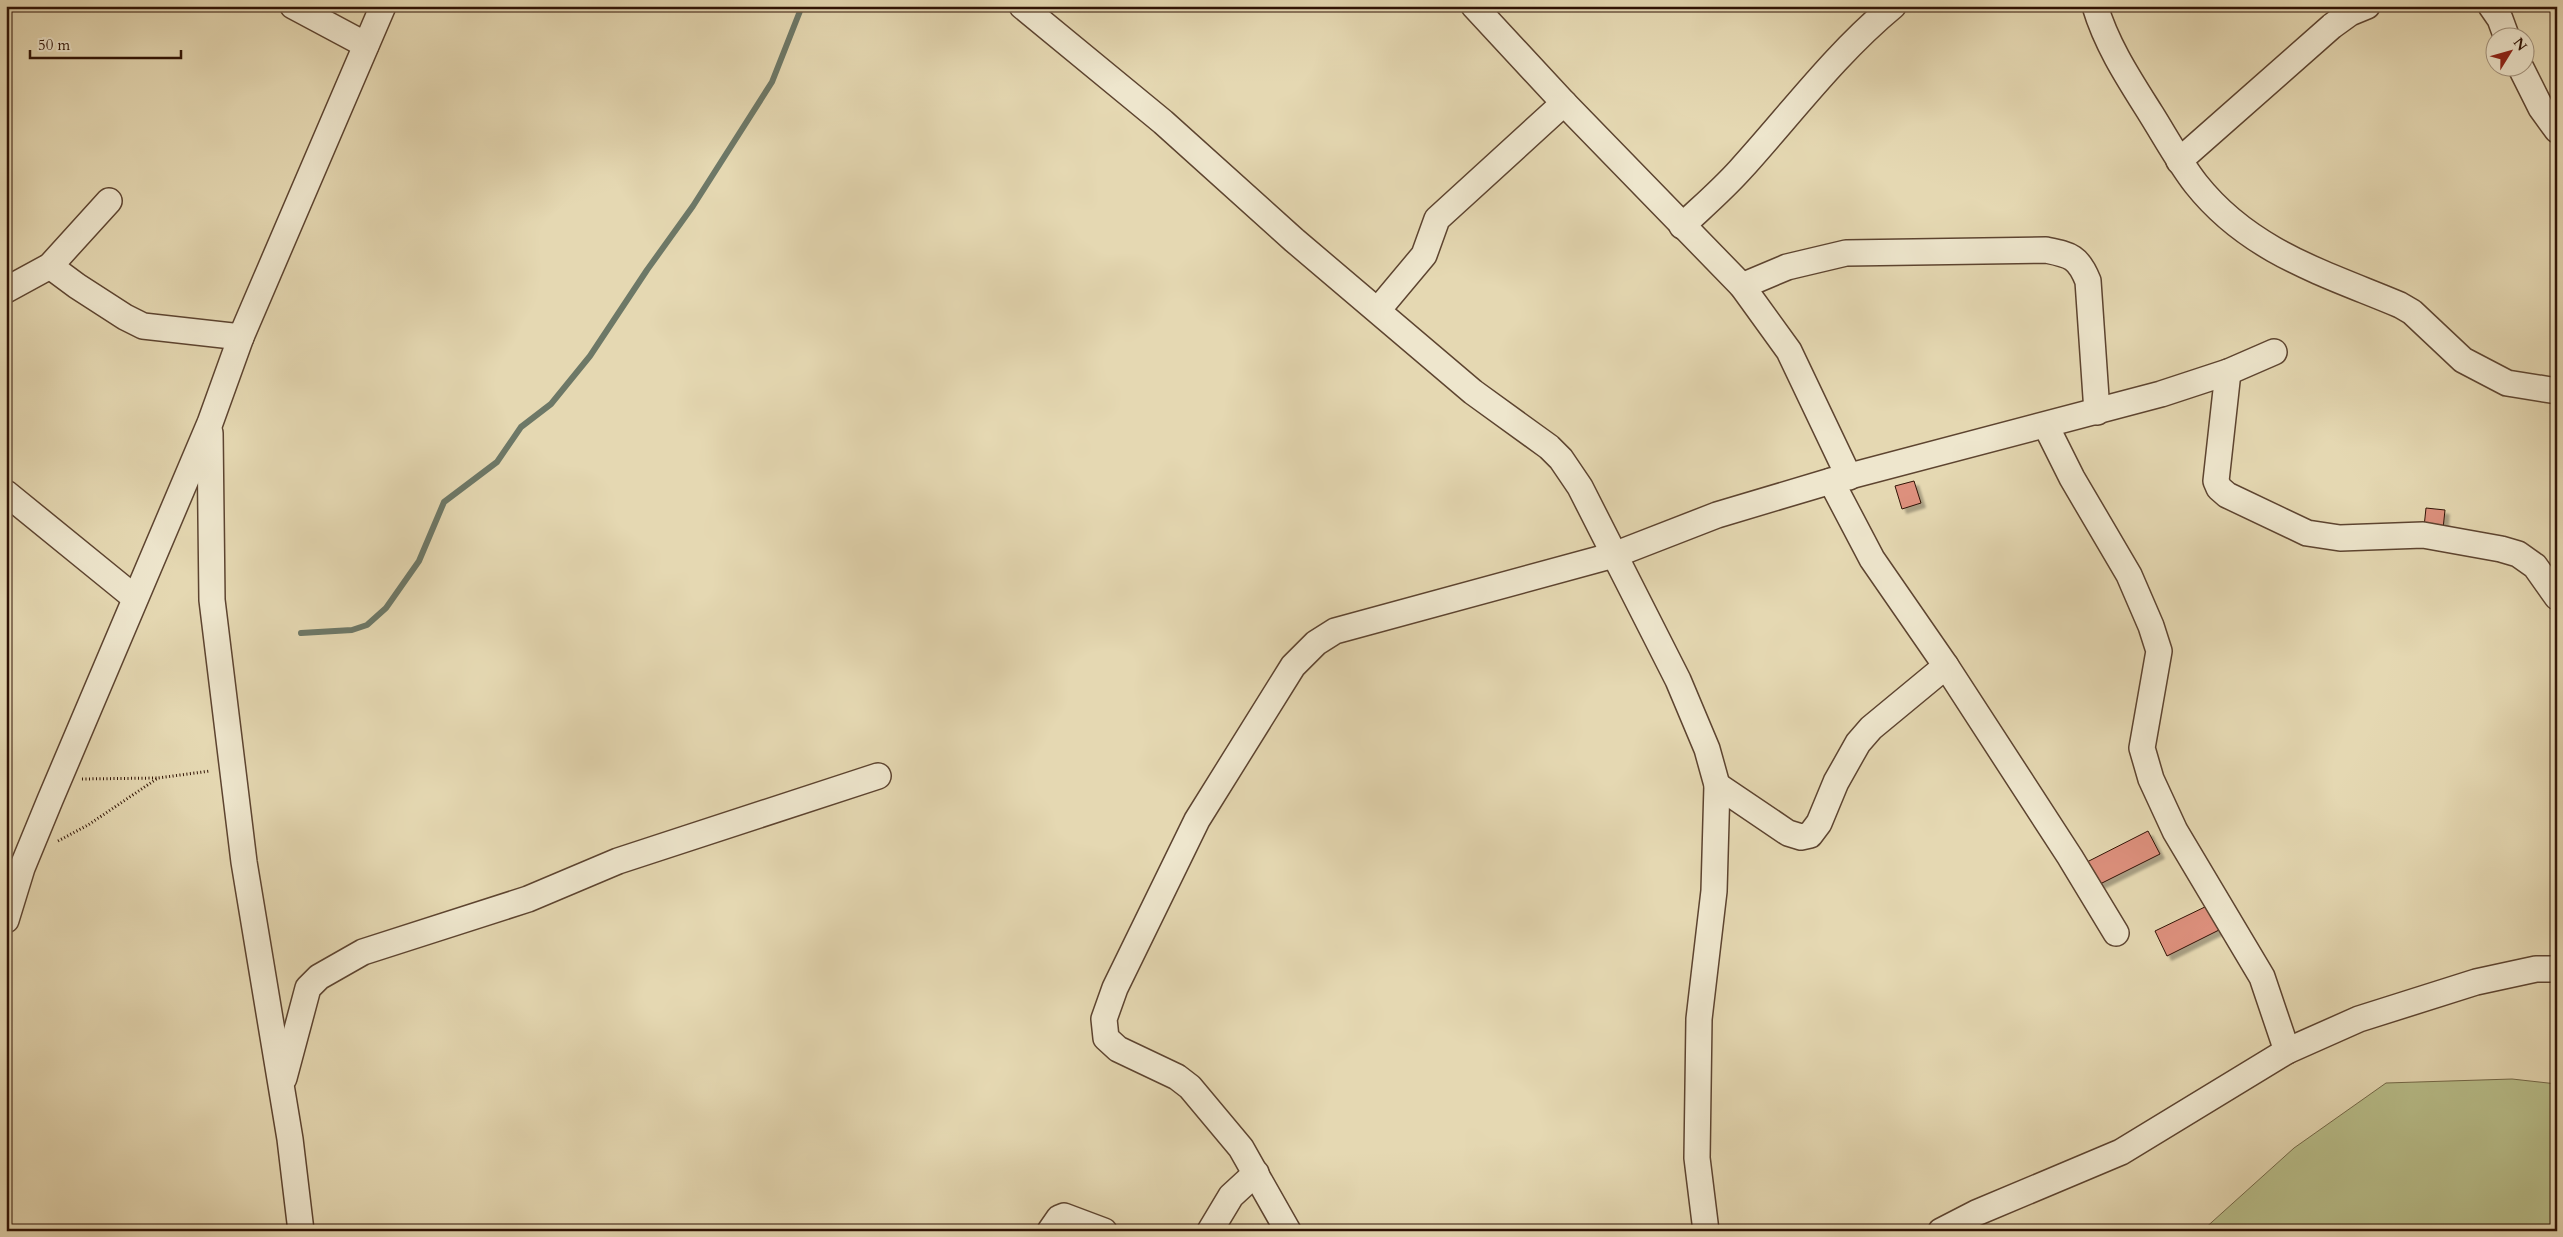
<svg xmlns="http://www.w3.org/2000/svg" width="2563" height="1237" viewBox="0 0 2563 1237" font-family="Cardo,serif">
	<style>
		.green { fill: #b8be8a; stroke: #746848 }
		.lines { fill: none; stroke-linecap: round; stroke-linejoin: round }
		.stream { stroke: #6d7867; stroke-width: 6 }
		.building { fill: #dd907d; stroke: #301305; filter: url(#shadow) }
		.minor-casing { stroke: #5d4430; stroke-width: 28 }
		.path { stroke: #301305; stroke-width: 3; stroke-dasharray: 1 2.5; stroke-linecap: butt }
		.minor { stroke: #eee6cd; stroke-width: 25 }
	</style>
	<defs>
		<filter id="shadow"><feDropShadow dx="4.5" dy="4.5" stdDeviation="1" flood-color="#0004"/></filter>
	</defs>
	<rect width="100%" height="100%" fill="#e5d8b2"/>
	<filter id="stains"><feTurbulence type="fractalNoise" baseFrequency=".004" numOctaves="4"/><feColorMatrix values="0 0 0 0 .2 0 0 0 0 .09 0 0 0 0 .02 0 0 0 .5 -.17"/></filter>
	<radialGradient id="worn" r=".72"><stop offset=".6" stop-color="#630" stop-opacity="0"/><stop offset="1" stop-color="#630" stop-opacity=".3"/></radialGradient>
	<polygon class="green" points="2512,1079 2557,1084 2557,1231 2202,1231 2294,1148 2386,1083"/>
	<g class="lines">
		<polyline class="stream" points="301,633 352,630 367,625 386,608 419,561 444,502 497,462 521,427 551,404 590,356 647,270 693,206 772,82 802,6"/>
	</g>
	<g class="building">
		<polygon points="1914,481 1921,503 1902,509 1895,486"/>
		<polygon points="2426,508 2445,510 2443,529 2424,527"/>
		<polygon points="2148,831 2160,854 2094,887 2083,864"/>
		<polygon points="2209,905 2221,929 2167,956 2155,931"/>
	</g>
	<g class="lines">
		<defs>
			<g id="minor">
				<polyline points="293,6 366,45"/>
				<polyline points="1022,6 1163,122 1294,240 1473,392 1549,447 1561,459 1580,487 1678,680 1707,749 1717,785 1714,891 1699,1019 1697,1158 1706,1231"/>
				<polyline points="1474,6 1564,103 1742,286 1789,351 1849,477"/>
				<path d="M2095 6C2107 46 2129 79 2151 114 2166 138 2179 162 2196 184 2250 252 2324 273 2400 305L2412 312 2463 360 2507 383 2557 391"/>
				<polyline points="2491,6 2500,19 2507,38"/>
				<polyline points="2521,68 2541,108 2557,130"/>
				<polyline points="2179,161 2332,26 2350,13 2367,6"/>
				<path d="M1682 226C1701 208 1722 190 1740 170 1790 115 1835 54 1893 6"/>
				<polyline points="50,266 77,286 125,317 143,326 241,337"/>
				<path d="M1742 286 1787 267 1846 253 2046 250C2070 255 2078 256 2088 281L2097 412"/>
				<polyline points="6,290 50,266 109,201"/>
				<polyline points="1378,310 1424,255 1437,219 1564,103"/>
				<polyline points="2228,372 2216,481 2219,488 2227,495 2307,533 2340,538 2423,535 2501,549 2518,554 2535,566 2557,597"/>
				<polyline points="2046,426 2072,478 2129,575 2151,626 2159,651 2142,748 2151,779 2175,831 2262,977 2287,1051"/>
				<polyline points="210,433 212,600 244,862 290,1139 301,1231"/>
				<polyline points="1831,481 1872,559 1946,666 2070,857 2116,933"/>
				<polyline points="6,493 135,598"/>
				<polyline points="1717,785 1788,833 1801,837 1810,835 1819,823 1836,782 1858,743 1871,728 1946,666"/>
				<polyline points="6,920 22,868 50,800 210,423 241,337 383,6"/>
				<polyline points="284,1078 308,988 319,977 363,952 528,899 618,861 878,776"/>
				<polyline points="1050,1231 1059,1218 1064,1216 1104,1231"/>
				<polyline points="1210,1231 1231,1196 1256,1173"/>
				<polyline points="1288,1231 1241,1148 1190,1087 1177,1077 1118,1049 1106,1038 1104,1019 1115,988 1197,820 1293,666 1316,643 1335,631 1614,555 1717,515 1831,481 2161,394 2228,372 2274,352"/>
				<polyline points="1941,1231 1976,1213 2121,1152 2287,1051 2359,1019 2476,982 2536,969 2557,969"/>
			</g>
		</defs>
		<use href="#minor" class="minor-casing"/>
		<g class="path">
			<polyline points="82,779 158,778"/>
			<polyline points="58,841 88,825 158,778 210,771"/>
		</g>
		<use href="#minor" class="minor"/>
	</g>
	<rect width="2563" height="1237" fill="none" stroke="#e5d8b2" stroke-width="25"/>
	<rect x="8" y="8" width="2548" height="1222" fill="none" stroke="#301305" stroke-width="2.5"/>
	<rect x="12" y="12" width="2538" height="1212" fill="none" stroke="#301305"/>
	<g transform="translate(2510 52) rotate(53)"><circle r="24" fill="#eee6cd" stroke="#a2927d"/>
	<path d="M0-4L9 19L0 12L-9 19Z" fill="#8f2418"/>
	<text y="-8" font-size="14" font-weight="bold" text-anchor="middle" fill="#301305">N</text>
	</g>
	<path d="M30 50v8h151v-8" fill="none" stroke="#301305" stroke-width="2.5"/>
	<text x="38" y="50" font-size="15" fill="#301305" stroke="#eee6cd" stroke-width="4" paint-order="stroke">50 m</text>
	<rect width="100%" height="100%" filter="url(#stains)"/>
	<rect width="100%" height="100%" fill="url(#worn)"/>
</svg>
